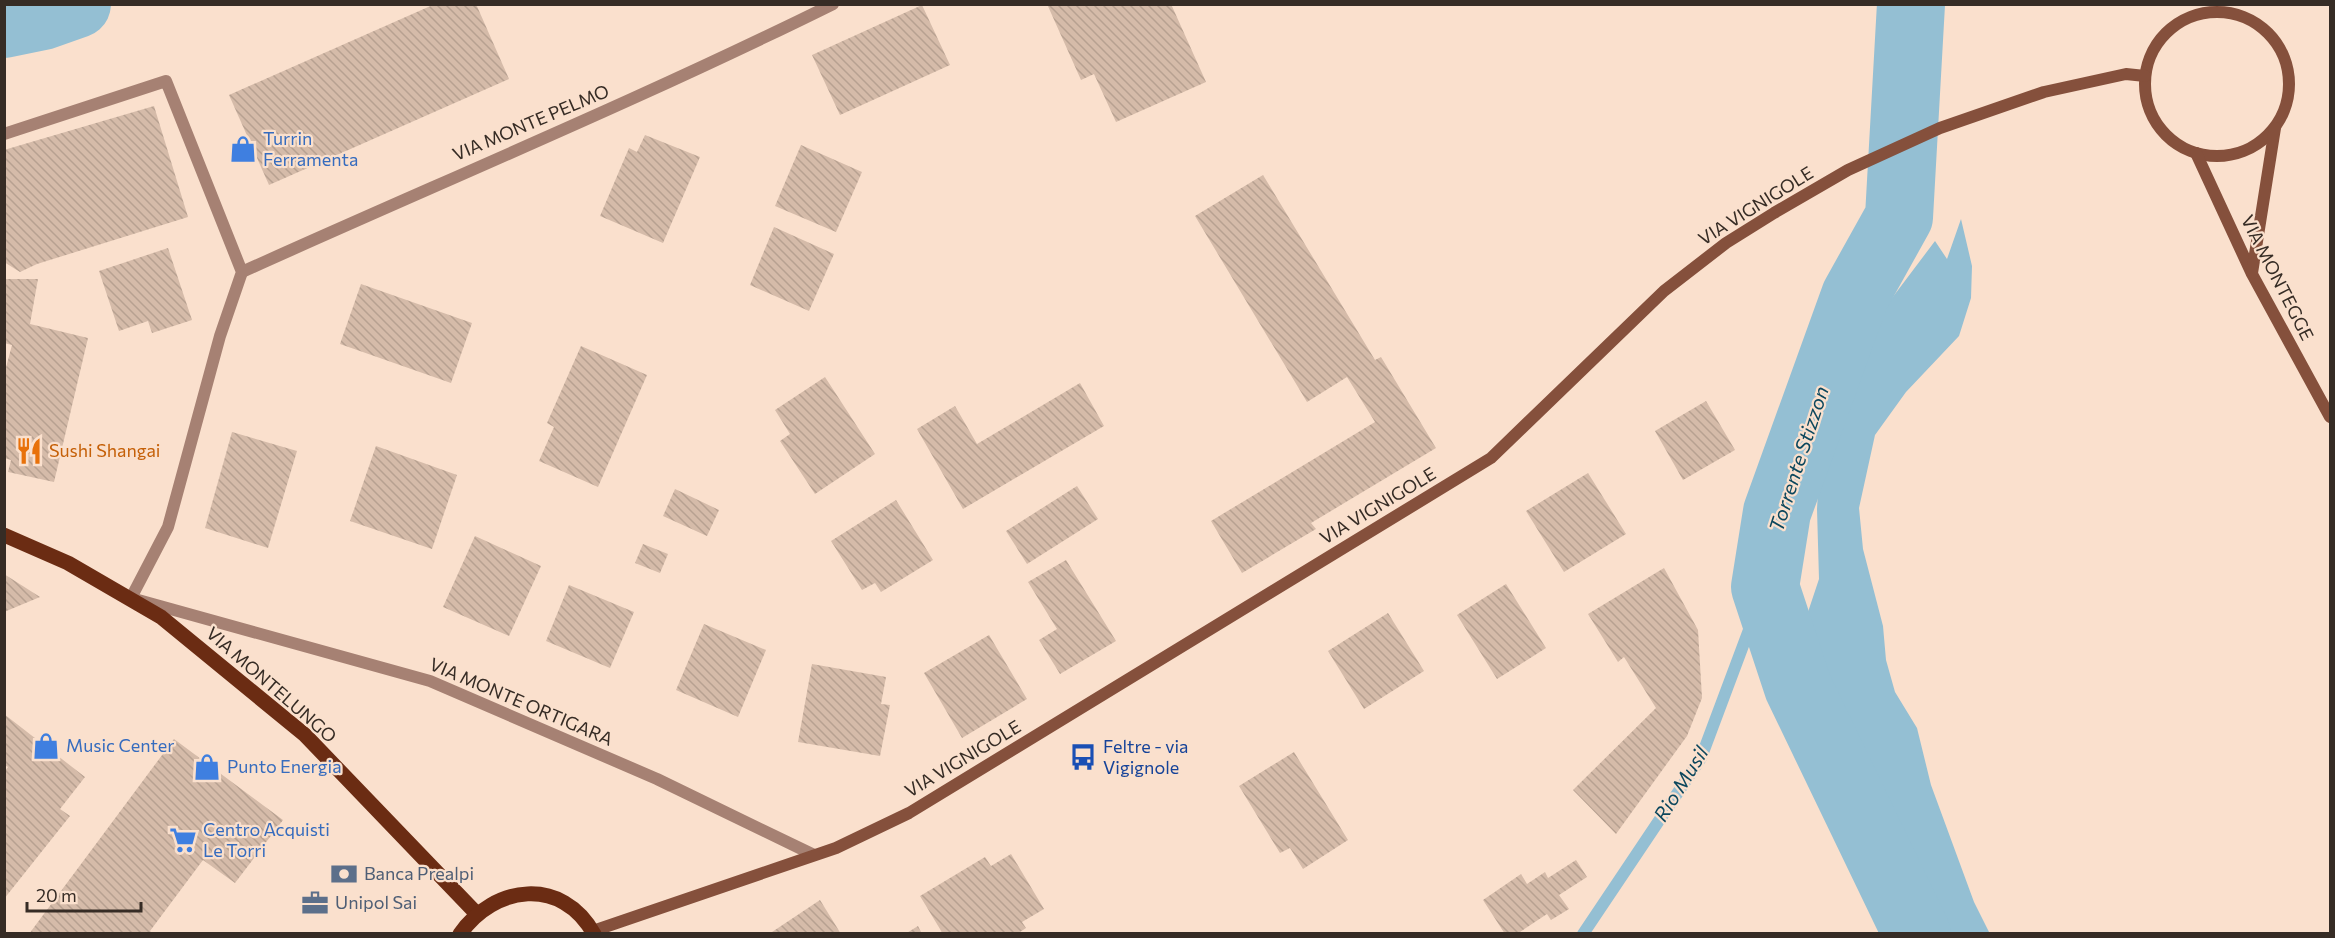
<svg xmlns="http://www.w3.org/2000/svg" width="2335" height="938" viewBox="0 0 2335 938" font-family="Commissioner,sans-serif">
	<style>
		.water { fill: #94bfd3 }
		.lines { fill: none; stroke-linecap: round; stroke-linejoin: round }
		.stream { stroke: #94bfd3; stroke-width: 12 }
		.river { stroke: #94bfd3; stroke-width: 68 }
		.building { fill: url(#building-back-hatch) }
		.street { stroke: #a68173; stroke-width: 12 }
		.secondary { stroke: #85503c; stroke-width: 12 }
		.primary { stroke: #6b2c13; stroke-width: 15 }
		.labels { text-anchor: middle; stroke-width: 4.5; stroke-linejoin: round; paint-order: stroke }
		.street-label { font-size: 18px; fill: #362c25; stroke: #fae0cd }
		.shop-label { font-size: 18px; fill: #366cbe; stroke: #fae0cd; text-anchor: start }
		.food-label { font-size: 18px; fill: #c56008; stroke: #fae0cd; text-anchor: start }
		.transit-label { font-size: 18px; fill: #164399; stroke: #fae0cd; text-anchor: start }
		.service-label { font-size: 18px; fill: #4e5e75; stroke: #fae0cd; text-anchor: start }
		.water-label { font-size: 20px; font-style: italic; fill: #0c475d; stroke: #fae0cd }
	</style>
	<defs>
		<pattern id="building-back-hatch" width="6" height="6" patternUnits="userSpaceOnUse" patternTransform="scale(1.5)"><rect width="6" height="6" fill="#d5bba9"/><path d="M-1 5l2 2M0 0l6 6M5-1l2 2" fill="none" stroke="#b7a191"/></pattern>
	</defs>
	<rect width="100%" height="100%" fill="#fae0cd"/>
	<polygon class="water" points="1961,219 1972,266 1971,298 1959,336 1906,392 1875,435 1859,508 1863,549 1883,626 1886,660 1895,692 1917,728 1931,785 1974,902 1990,934 1943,933 1885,818 1802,630 1819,579 1817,509 1821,439 1856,359 1883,310 1935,241 1947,259"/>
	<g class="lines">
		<polyline class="stream" points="1583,934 1701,758 1765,587"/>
		<g class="river">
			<polyline points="1911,4 1899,217 1855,296 1777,512 1765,587 1798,687 1917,934"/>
			<polyline points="4,24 43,16 77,4"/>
		</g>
	</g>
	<g class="building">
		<polygon points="435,4 476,4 509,79 269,185 229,95"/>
		<polygon points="1047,4 1171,4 1206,82 1116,122 1094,74 1081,80"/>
		<polygon points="922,5 950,65 840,115 812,55"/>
		<polygon points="154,106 188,217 37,264 20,272 4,262 4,150"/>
		<polygon points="645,135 700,157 663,243 600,216 629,148 637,152"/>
		<polygon points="801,145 862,172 836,232 775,206"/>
		<polygon points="1263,175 1375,360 1381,357 1436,448 1311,523 1316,529 1242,573 1211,521 1375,422 1347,377 1307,402 1195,216"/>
		<polygon points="774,227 834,254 809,311 750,285"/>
		<polygon points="168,248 192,320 152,333 148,321 119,331 99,271"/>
		<polygon points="4,279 38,279 30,324 88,338 54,482 8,472 11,460 4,458 4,375 12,345 4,343"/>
		<polygon points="361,284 472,323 451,383 340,344"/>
		<polygon points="581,346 647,375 598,487 539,461 554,427 547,423"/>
		<polygon points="825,377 875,454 815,494 780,441 790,434 775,410"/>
		<polygon points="1080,383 1104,426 963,509 917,429 955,406 977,444"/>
		<polygon points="1706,401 1735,450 1683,480 1655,431"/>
		<polygon points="232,432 297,451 268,548 205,528"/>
		<polygon points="376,446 457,475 432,549 350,521"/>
		<polygon points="1588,473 1626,534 1564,572 1526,511"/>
		<polygon points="1077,486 1098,519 1027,564 1006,531"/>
		<polygon points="675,489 719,510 707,536 663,516"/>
		<polygon points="896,500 933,560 881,592 875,583 862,590 831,541"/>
		<polygon points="475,536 541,566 509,636 443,607"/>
		<polygon points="643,544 668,554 660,573 635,563"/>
		<polygon points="1066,560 1116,641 1060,674 1039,640 1057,629 1028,582"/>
		<polygon points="1664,568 1698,630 1702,698 1687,736 1616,834 1573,790 1656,708 1624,657 1618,662 1588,614"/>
		<polygon points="4,574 40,597 4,612"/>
		<polygon points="1506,584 1546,648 1497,679 1457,615"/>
		<polygon points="569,585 634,612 610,668 546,641"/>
		<polygon points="1388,613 1424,671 1364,709 1328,651"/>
		<polygon points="704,624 766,650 738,717 676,690"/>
		<polygon points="989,635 1027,699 962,738 924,673"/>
		<polygon points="812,664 886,677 881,704 890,705 880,756 798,742"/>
		<polygon points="4,714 85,777 60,809 70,816 4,899 4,772 8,767 4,765"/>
		<polygon points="174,739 283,820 235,883 203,860 150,931 153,934 29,934"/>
		<polygon points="1294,752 1348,840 1303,869 1290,848 1280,853 1239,786"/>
		<polygon points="1011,854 1044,909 1022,922 1026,928 1017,934 943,934 920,896 985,857 991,866"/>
		<polygon points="1576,860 1587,877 1559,895 1569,909 1551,920 1547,914 1517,934 1505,934 1483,900 1521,874 1527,884 1545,872 1548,878"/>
		<polygon points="820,900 841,934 769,934"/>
		<polygon points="918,926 922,934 905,934"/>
	</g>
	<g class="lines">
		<g class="street">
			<polyline points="4,134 166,81 242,272 220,336 168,527 131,598 430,681 657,779 814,855"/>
			<path d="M242 272C439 183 639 100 833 4"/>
		</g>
		<g class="secondary">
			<circle cx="2217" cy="84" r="72"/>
			<polyline points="2196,153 2252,274 2330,417"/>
			<polyline points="2252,273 2275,128"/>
			<polyline points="593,931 836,848 909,813 1491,458 1664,291 1726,243 1774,213 1848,170 1940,128 2044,92 2126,74 2145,76"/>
		</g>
		<g class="primary">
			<polyline points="4,535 68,563 161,617 305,735 476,913"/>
			<path d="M460 934C494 885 562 876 594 934"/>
		</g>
	</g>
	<defs>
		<symbol id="shop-bare" viewBox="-9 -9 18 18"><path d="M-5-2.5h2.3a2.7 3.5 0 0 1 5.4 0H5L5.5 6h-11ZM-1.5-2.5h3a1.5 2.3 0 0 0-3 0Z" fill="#3f7fe0" stroke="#fae0cd" stroke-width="2.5" paint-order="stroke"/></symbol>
		<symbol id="restaurant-bare" viewBox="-9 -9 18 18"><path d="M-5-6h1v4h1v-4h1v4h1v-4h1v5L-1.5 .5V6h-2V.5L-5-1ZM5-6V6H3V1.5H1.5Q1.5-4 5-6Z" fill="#e8710a" stroke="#fae0cd" stroke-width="2.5" paint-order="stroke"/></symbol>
		<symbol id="bus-bare" viewBox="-9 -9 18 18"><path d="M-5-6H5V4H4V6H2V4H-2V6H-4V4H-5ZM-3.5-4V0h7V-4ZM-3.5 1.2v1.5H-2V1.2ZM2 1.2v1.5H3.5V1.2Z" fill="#1a4fb4" stroke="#fae0cd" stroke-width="2.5" paint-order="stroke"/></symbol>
		<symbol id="supermarket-bare" viewBox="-9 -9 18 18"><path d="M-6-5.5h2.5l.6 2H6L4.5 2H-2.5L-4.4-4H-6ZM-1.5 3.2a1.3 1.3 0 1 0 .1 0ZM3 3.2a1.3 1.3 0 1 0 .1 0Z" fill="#3f7fe0" stroke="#fae0cd" stroke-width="2.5" paint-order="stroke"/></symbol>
		<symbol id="bank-bare" viewBox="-9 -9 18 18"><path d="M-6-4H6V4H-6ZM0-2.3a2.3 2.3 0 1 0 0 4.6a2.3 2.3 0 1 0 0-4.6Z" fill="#5c6f8a" stroke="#fae0cd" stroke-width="2.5" paint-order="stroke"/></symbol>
		<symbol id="office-bare" viewBox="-9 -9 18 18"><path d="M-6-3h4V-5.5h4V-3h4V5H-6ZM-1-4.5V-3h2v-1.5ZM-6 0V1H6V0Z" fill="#5c6f8a" stroke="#fae0cd" stroke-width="2.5" paint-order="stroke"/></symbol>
	</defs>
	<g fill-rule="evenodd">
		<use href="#shop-bare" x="224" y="130" width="38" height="38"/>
		<use href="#restaurant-bare" x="10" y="432" width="38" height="38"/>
		<use href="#shop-bare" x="27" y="727" width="38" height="38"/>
		<use href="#bus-bare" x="1064" y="738" width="38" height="38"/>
		<use href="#shop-bare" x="188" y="748" width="38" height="38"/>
		<use href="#supermarket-bare" x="164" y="821" width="38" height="38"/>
		<use href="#bank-bare" x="325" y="855" width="38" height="38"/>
		<use href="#office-bare" x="296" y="884" width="38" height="38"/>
	</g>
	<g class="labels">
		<g class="street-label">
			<text transform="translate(531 123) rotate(-23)" y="6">VIA MONTE PELMO</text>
			<text transform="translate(1756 206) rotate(-32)" y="6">VIA VIGNIGOLE</text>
			<text transform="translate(2277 278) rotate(63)" y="6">VIA MONTEGGE</text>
			<text transform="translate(1378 506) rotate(-31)" y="6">VIA VIGNIGOLE</text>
			<text transform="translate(271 685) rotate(41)" y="6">VIA MONTELUNGO</text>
			<text transform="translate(521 702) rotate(23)" y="6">VIA MONTE ORTIGARA</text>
			<text transform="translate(963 759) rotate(-31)" y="6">VIA VIGNIGOLE</text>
		</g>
		<g class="shop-label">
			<text x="263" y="145">Turrin<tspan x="263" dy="21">Ferramenta</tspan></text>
			<text x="66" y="752">Music Center</text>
			<text x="227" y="773">Punto Energia</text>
			<text x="203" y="836">Centro Acquisti<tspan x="203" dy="21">Le Torri</tspan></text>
		</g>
		<g class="food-label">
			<text x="49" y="457">Sushi Shangai</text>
		</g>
		<g class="transit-label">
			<text x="1103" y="753">Feltre - via<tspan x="1103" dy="21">Vigignole</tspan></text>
		</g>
		<g class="service-label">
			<text x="364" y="880">Banca Prealpi</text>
			<text x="335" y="909">Unipol Sai</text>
		</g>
		<g class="water-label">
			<text transform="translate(1799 459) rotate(-72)" y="7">Torrente Stizzon</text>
			<text transform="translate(1681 784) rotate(-58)" y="7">Rio Musil</text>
		</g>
	</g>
	<rect width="2335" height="938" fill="none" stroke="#362c25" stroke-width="12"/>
	<path d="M27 902v9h114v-9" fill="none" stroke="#362c25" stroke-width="3"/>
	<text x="36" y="902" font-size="18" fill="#362c25" stroke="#fae0cd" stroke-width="4.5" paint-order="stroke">20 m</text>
</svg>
